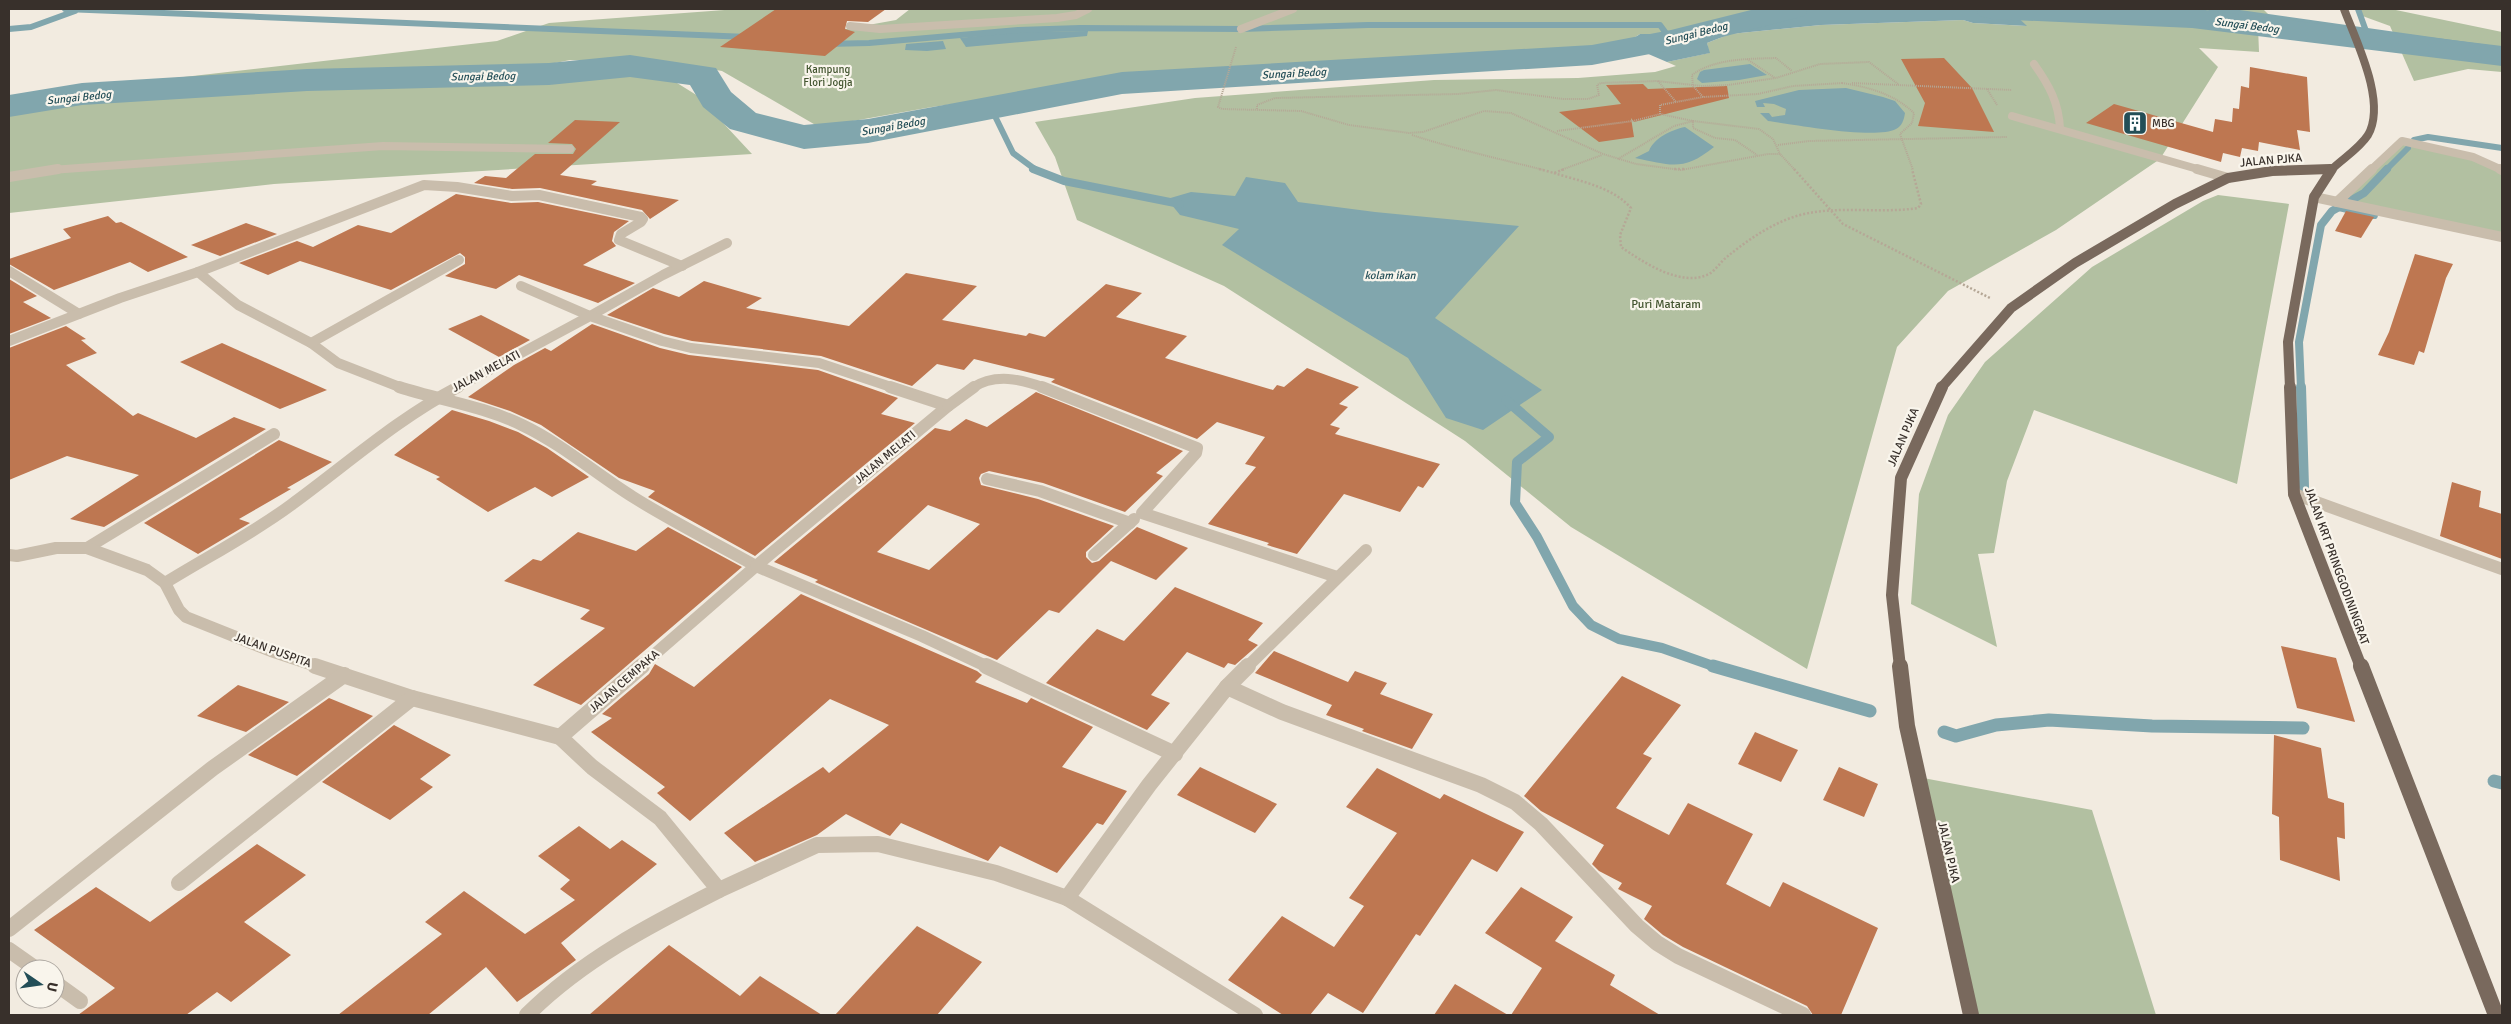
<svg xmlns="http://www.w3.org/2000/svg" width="2511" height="1024" viewBox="0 0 2511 1024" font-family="Signika,sans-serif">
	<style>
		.green { fill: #b2c0a1 }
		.water { fill: #81a6ad }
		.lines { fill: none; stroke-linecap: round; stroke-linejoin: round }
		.stream-far3 { stroke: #81a6ad; stroke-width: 6 }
		.stream-far2 { stroke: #81a6ad; stroke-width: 8 }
		.stream-far1 { stroke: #81a6ad; stroke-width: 10 }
		.stream { stroke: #81a6ad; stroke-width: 13 }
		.river { fill: #81a6ad; fill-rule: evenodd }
		.building { fill: #be7751; fill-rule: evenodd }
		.path-far1 { stroke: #b5a796; stroke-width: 2; stroke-dasharray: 1 1; stroke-linecap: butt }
		.path { stroke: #b5a796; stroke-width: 2.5; stroke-dasharray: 2 2; stroke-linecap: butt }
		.minor-far3 { stroke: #c9bdac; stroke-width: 8 }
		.minor-far2 { stroke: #c9bdac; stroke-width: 10 }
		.minor-far1 { stroke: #c9bdac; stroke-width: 12 }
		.minor { stroke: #c9bdac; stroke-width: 16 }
		.major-far3 { stroke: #79695d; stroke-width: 8 }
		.major-far2 { stroke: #79695d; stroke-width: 10 }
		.major-far1 { stroke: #79695d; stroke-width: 12 }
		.major { stroke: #79695d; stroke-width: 16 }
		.labels { text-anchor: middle; stroke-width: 4.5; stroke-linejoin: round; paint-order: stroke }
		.far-water-label { font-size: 11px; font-style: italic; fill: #234e57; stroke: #f9f5ec }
		.far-park-label { font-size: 11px; fill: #435530; stroke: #f9f5ec }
		.far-poi-label { font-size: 11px; fill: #38302b; stroke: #f9f5ec; text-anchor: start }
		.street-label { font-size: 12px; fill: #38302b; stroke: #f9f5ec }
		.park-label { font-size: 12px; fill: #435530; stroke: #f9f5ec }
	</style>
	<rect width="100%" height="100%" fill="#f2ebe0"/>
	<g class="green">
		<polygon points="738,9 814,11 846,29 896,20 910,9 1759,9 1701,23 1677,34 1640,34 1624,44 1575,49 1135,78 932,107 819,127 722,71 670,62 570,60 530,68 527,80 634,73 669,78 698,96 752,154 274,184 9,213 9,97 497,41 549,23"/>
		<polygon points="2009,9 2263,9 2284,30 2258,27 2259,52 2199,48 2218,67 2160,159 2056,230 1948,291 1897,347 1807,669 1571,527 1465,441 1224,286 1077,220 1055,157 1035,122 1195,98 1434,80 1578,78 1655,72 1676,66 1667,62 1709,53 1707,43 1730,34 1821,25 1963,20 1973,23 2026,26"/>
		<polygon points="2358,9 2391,9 2502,32 2502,72 2468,69 2414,81 2390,26 2357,14"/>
		<polygon points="2399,143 2472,158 2502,171 2502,236 2343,204"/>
		<polygon points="2218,195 2289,204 2237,484 2034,410 2007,481 1994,553 1978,554 1997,647 1911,604 1919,494 1948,415 1985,362 2092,267 2203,201"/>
		<polygon points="1918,777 2092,810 2156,1015 1971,1015"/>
	</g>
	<g class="water">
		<polygon points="1759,9 2009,9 2027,26 1973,23 1963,20 1821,25 1730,34 1707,43 1710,53 1667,62 1625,44 1640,34 1677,34 1701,23"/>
		<polygon points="1088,31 1087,36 966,47 960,38 1012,32"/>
		<polygon points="943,41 946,49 927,51 905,50 906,44"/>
		<polygon points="1750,64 1767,75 1739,80 1702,83 1697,79 1700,72 1704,70"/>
		<path d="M1846 88 1883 97 1895 101 1905 113C1904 120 1902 126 1896 129 1875 140 1793 124 1768 121L1760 113H1769L1772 117 1785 115 1786 109 1774 104 1763 103 1765 107H1757L1755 101 1799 90Z"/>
		<path d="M1685 127 1714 147C1683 172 1671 165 1635 158L1649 151C1654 138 1671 130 1685 127Z"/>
		<polygon points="1246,177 1285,183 1298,202 1375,212 1519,226 1435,318 1542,390 1483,430 1446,418 1408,358 1222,245 1239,229 1180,215 1167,199 1191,192 1235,196"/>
	</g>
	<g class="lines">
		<g class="stream-far3">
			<polyline points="65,9 748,37"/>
			<polyline points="2211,9 2502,50"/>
			<polyline points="2358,9 2366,31"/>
			<polyline points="9,29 31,27 75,11"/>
			<polyline points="827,44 869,43 1018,30 1080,28 1241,29 1368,25 1660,25 1671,40"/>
			<polyline points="991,108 1013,153 1036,170"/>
			<polyline points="2414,140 2428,137 2502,148"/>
			<polyline points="2386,170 2408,148"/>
		</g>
		<g class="stream-far2">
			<polyline points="1033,169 1064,181 1180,204"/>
			<polyline points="2339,207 2374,215"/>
			<polyline points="2301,388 2299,342 2321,225 2332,211 2364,193 2387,169"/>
		</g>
		<g class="stream-far1">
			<polyline points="2301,387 2304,487"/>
			<polyline points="1506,400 1549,437 1517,462 1515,503 1537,537 1573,606 1591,625 1619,639 1662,648 1716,667"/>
		</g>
		<g class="stream">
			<polyline points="1713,666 1870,711"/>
			<polyline points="1944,732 1956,736 1996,725 2049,720 2152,726 2303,728"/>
			<polyline points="2494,781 2502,783"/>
		</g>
		<g class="river">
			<polygon points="1755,9 1809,9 1804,16 1671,50 1592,65 1122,94 868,143 804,149 730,129 703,107 690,85 630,77 549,85 307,91 82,105 9,117 9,95 82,83 307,69 549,63 630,55 716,68 731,92 756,113 804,125 868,119 1122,72 1592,45 1671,30"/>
			<polygon points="1975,9 2197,9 2502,46 2502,66 2192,28 1991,19 1980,16"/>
		</g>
	</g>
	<g class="building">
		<polygon points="776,9 886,9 868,22 847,21 845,29 855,32 825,56 720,47"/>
		<polygon points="1944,58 1972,88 1994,132 1918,126 1925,103 1901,59"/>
		<polygon points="2250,67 2307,77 2310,132 2297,130 2300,150 2259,142 2258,151 2242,148 2240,157 2223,153 2221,162 2086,123 2114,104 2213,132 2215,119 2232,122 2233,108 2239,109 2241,86 2249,88"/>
		<polygon points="1643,84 1648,89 1727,86 1729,98 1634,122 1631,118 1634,137 1599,142 1559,112 1621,104 1606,85"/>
		<polygon points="575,120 620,122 560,175 597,181 591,185 679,200 650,219 642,210 540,188 512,189 474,183 485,176 506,178 535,154 573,154 576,149 572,144 548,143"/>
		<polygon points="456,194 511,203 538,202 629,221 614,232 612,241 616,246 583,265 635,283 598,303 519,275 496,289 445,276 465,264 465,257 460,253 391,290 300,261 268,275 239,263 297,241 313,247 358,225 391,233"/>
		<polygon points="2346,211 2374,217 2361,238 2335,231"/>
		<polygon points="108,216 116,223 121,222 188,257 148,272 130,262 54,290 9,264 9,259 71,238 63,229"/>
		<polygon points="246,223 277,234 220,256 191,245"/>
		<polygon points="2415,254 2453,264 2446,278 2424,353 2419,351 2414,365 2378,355 2389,332"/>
		<polygon points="906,273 977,286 942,320 1026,336 1029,333 1045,337 1106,284 1142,293 1116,317 1187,336 1165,358 1273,390 1277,385 1284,387 1307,368 1359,387 1339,404 1348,407 1330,425 1340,428 1335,434 1440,464 1423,488 1418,486 1400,512 1344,494 1297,554 1267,545 1269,543 1208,524 1256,467 1245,464 1265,437 1217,422 1197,439 1051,382 1055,379 974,359 964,370 937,364 912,386 821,356 692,341 664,334 607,315 653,288 679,297 704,281 762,298 746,308 849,326"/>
		<polygon points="9,279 37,296 23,302 51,318 9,334"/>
		<polygon points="481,315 530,340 499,357 448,329"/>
		<polygon points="592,324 660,348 689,355 818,370 898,398 881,414 915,423 755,556 652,499 648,497 655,491 619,478 541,425 510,411 468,397 514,365 545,348 551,351"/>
		<polygon points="66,326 86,339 81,340 97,353 66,365 133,416 138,413 196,438 234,417 266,429 104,527 70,519 139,475 67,456 9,480 9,348"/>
		<polygon points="222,343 327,390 280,409 180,362"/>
		<path d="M1036 392 1183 451 1156 473 1163 476 1125 512 1043 483 989 471 981 474 979 478 981 485 1038 499 1114 526 1086 552V557L1092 563 1099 561 1137 527 1188 548 1156 580 1111 561 1059 613 1049 610 997 660 815 582 818 580 774 562 935 428 950 431 966 419 987 427ZM928 505 980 524 929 570 877 552Z"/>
		<polygon points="452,410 489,421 518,432 547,448 589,477 552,497 535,487 488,512 436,479 440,477 394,455"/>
		<polygon points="279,440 332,462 287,488 291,489 239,519 250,523 198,554 144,523"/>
		<polygon points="2452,482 2481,491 2479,507 2502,514 2502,559 2440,536"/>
		<polygon points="668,527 742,567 581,705 533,685 605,628 580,619 590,610 504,581 533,559 541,561 578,532 636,551"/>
		<polygon points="1175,587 1263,623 1248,640 1258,645 1235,665 1228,663 1224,668 1187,652 1151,695 1170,703 1147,730 1046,683 1097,629 1124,641"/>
		<polygon points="801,594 977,671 982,675 975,682 1027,703 1031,698 1093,727 1062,767 1127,791 1103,825 1097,823 1057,873 1000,846 988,861 901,823 890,836 846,814 817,835 755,862 724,833 823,767 829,773 889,725 830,699 690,821 657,793 665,787 591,732 612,718 602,714 649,674 655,664 694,687"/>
		<polygon points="2281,646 2336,658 2355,722 2297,708"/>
		<polygon points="1274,651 1348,682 1355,671 1387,683 1380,694 1433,714 1412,749 1362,731 1364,729 1326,715 1332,705 1255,673"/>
		<polygon points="1622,676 1681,705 1643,754 1652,758 1616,808 1669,835 1688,803 1753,834 1726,884 1770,907 1783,882 1878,928 1841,1015 1813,1015 1807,1006 1683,947 1663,935 1644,919 1652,906 1618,889 1622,883 1599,871 1592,864 1604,845 1541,811 1524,796"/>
		<polygon points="238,685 289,702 246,732 197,716"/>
		<polygon points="329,698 373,716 297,776 248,755"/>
		<polygon points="394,725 451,755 420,779 433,787 390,820 322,782"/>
		<polygon points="1755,732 1798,750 1781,782 1738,764"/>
		<polygon points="2274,735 2321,748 2328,798 2344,803 2345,839 2337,837 2340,881 2280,860 2279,817 2272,814"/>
		<polygon points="1200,767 1277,804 1255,833 1177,795"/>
		<polygon points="1839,767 1878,784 1864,817 1823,800"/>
		<polygon points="1377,768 1440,799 1444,794 1524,832 1497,872 1472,859 1420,936 1416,934 1363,1013 1328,993 1310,1015 1283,1015 1228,980 1282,916 1334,947 1364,906 1349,898 1397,833 1346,807"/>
		<polygon points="579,826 610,849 622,840 657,864 561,943 576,960 517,1002 486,967 428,1015 338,1015 442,934 425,922 464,891 525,934 575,900 560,889 570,880 538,856"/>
		<polygon points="257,844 306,875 244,922 291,955 231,1002 217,992 186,1015 78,1015 115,988 34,930 96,887 150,922"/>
		<polygon points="1521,887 1573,917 1555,941 1615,975 1610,985 1660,1015 1511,1015 1542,968 1485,933"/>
		<polygon points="917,926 982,962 937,1015 835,1015"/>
		<polygon points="669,945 740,996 760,976 822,1015 589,1015"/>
		<polygon points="1455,984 1508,1015 1434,1015"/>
	</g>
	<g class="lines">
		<g class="path-far1">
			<polyline points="1236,47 1218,107 1222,109 1301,111 1349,125 1409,133 1423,132 1484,111 1511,113 1603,154 1636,164 1681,170 1768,154 1780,154 1795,170"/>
			<polyline points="1747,59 1775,78"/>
			<polyline points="1658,81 1676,102"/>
			<path d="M1842 83C1869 87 1894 94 1914 113L1912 123 1900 134 1913 170"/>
			<polyline points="1852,83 2012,90"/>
			<polyline points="1987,89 1997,105"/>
			<path d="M1703 97 1693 86 1692 75C1715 58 1749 59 1776 58L1792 71"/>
			<polyline points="1257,109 1257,105 1275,98 1458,94 1496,90 1563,99 1588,99 1599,95 1597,85 1601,83 1657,81 1702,86 1728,85 1776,78 1820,64 1869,62 1898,84"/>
			<polyline points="1660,114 1660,105 1703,97 1758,94 1793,86 1843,83"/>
			<polyline points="1557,131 1633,121 1660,114 1693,121 1759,129 1773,139 1780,154"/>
			<path d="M1412 135C1455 149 1500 159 1544 170"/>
			<polyline points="1778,145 1809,141 2007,137"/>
			<polyline points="1618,159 1674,126 1693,121 1693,128 1715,138 1735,140 1757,155"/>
			<polyline points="1561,170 1602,155"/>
		</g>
		<g class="path">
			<polyline points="1539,169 1554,173 1565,169"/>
			<polyline points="1674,169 1686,169"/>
			<polyline points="1794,169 1843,224 1990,298"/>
			<path d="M1554 173C1579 181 1613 187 1631 208L1620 235 1621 247C1643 262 1681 288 1709 274 1716 270 1721 261 1728 256 1749 239 1774 222 1800 215 1839 205 1879 214 1918 208L1921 204 1912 169"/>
		</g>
		<g class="minor-far3">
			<polyline points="850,26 880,29 1057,18 1076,15 1088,9"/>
			<polyline points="1241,29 1293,9"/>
			<path d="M2034 64C2049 85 2059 103 2060 129"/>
			<polyline points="2012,116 2201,170"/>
			<polyline points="51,170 383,146 570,149"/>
			<polyline points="2371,170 2402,141 2473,157 2502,170"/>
		</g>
		<g class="minor-far2">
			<polyline points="2197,169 2228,178"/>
			<polyline points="2500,169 2502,170"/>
			<polyline points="9,177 58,169"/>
			<polyline points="2314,197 2502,237"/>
			<polyline points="2337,202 2372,169"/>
			<polyline points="9,271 79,314"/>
			<polyline points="198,272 238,305 311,343 338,363 402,388"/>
			<polyline points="521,286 590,316 663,275 727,243"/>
			<polyline points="9,341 120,298 198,272 424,185 457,187 512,196 539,195 641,217 643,219 641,222 621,234 619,240 682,266"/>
			<polyline points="311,343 459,260"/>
			<polyline points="456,388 590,316 662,341 691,348 819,363 894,388"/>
			<path d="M972 388C995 373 1021 379 1045 388"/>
		</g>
		<g class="minor-far1">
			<path d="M399 387C439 400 483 406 522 425 562 444 596 474 633 497 673 522 715 543 756 566L640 667"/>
			<polyline points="890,387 948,406 756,566 922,636 988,667"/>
			<polyline points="1042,387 1197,448 1196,453 1142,513 1337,577"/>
			<polyline points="948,406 974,387"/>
			<polyline points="987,479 1040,491 1130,523"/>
			<polyline points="2294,494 2502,569"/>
			<polyline points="87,548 274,434"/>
			<polyline points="9,555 17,556 56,548 87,548 147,570 165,583 179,610 186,617 271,651 319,667"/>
			<polyline points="1094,555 1134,519"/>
			<path d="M165 583C207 557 252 534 291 505 346 465 397 419 458 387"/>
			<polyline points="1247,667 1366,550"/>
		</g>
		<g class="minor">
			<polyline points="315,666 412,698 560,737"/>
			<polyline points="986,666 1175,754"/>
			<polyline points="1227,687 1248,666"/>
			<polyline points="179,883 412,698"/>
			<polyline points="719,890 817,845 878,844 996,873 1067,898 1255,1015"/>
			<polyline points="1067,898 1149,785 1227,687 1282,712 1481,785 1515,802 1541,824 1637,926 1657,943 1678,956 1803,1015"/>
			<polyline points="9,929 213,768 344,675"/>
			<polyline points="9,950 36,969"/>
			<polyline points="55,983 80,1001"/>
			<path d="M527 1015C582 960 650 925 719 890L660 818 592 767 560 737 642 666"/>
		</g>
		<g class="major-far3">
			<polyline points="2293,170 2332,169"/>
			<path d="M2331 170C2342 159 2359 149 2368 135 2387 102 2356 41 2344 9"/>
		</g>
		<g class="major-far2">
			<polyline points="1941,388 2011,308 2075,263 2175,204 2228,178 2272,171 2330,169"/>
			<polyline points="2290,388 2288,342 2314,197 2332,169"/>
		</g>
		<g class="major-far1">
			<polyline points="2290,387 2294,494 2361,667"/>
			<polyline points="1900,667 1892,595 1901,478 1942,387"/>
		</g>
		<g class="major">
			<polyline points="1900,666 1907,726 1971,1015"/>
			<polyline points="2361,666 2496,1015"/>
		</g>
	</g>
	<defs>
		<symbol id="building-square" viewBox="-11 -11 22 22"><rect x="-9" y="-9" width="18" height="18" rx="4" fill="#234e57" stroke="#f9f5ec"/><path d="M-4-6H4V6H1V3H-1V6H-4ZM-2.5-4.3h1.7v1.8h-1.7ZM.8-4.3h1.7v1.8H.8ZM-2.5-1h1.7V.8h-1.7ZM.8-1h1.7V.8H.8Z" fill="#fff"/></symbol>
	</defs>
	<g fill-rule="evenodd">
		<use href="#building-square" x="2121" y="109" width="28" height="28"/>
	</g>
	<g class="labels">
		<g class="far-water-label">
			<text transform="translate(2247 25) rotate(7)" y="4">Sungai Bedog</text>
			<text transform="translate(1696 33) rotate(-14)" y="4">Sungai Bedog</text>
			<text transform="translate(1294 73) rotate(-3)" y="4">Sungai Bedog</text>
			<text transform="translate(483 76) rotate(-1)" y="4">Sungai Bedog</text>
			<text transform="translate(79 97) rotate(-6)" y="4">Sungai Bedog</text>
			<text transform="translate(893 126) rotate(-10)" y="4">Sungai Bedog</text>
			<text x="1390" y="279">kolam ikan</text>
		</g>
		<g class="far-park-label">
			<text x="828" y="73">Kampung<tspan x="828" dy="13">Flori Jogja</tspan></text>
		</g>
		<g class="far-poi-label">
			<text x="2152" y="127">MBG</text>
		</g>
		<g class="street-label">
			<text transform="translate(2271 160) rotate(-5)" y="4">JALAN PJKA</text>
			<text transform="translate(486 371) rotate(-28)" y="4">JALAN MELATI</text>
			<text transform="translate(1903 437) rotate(-67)" y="4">JALAN PJKA</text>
			<text transform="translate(885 457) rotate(-40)" y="4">JALAN MELATI</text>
			<text transform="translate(2337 566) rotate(70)" y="4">JALAN KRT PRINGGODININGRAT</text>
			<text transform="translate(273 650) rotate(20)" y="4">JALAN PUSPITA</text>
			<text transform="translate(624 681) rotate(-41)" y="4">JALAN CEMPAKA</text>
			<text transform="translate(1949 852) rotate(77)" y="4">JALAN PJKA</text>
		</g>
		<g class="park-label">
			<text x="1666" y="308">Puri Mataram</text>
		</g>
	</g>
	<rect width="2511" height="1024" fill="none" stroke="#38302b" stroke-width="20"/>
	<g transform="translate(40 984) rotate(103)"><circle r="24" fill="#f9f5ec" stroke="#aca69f"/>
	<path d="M0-4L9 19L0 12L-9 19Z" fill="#234e57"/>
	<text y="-8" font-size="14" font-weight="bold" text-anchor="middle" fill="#38302b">U</text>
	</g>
</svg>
